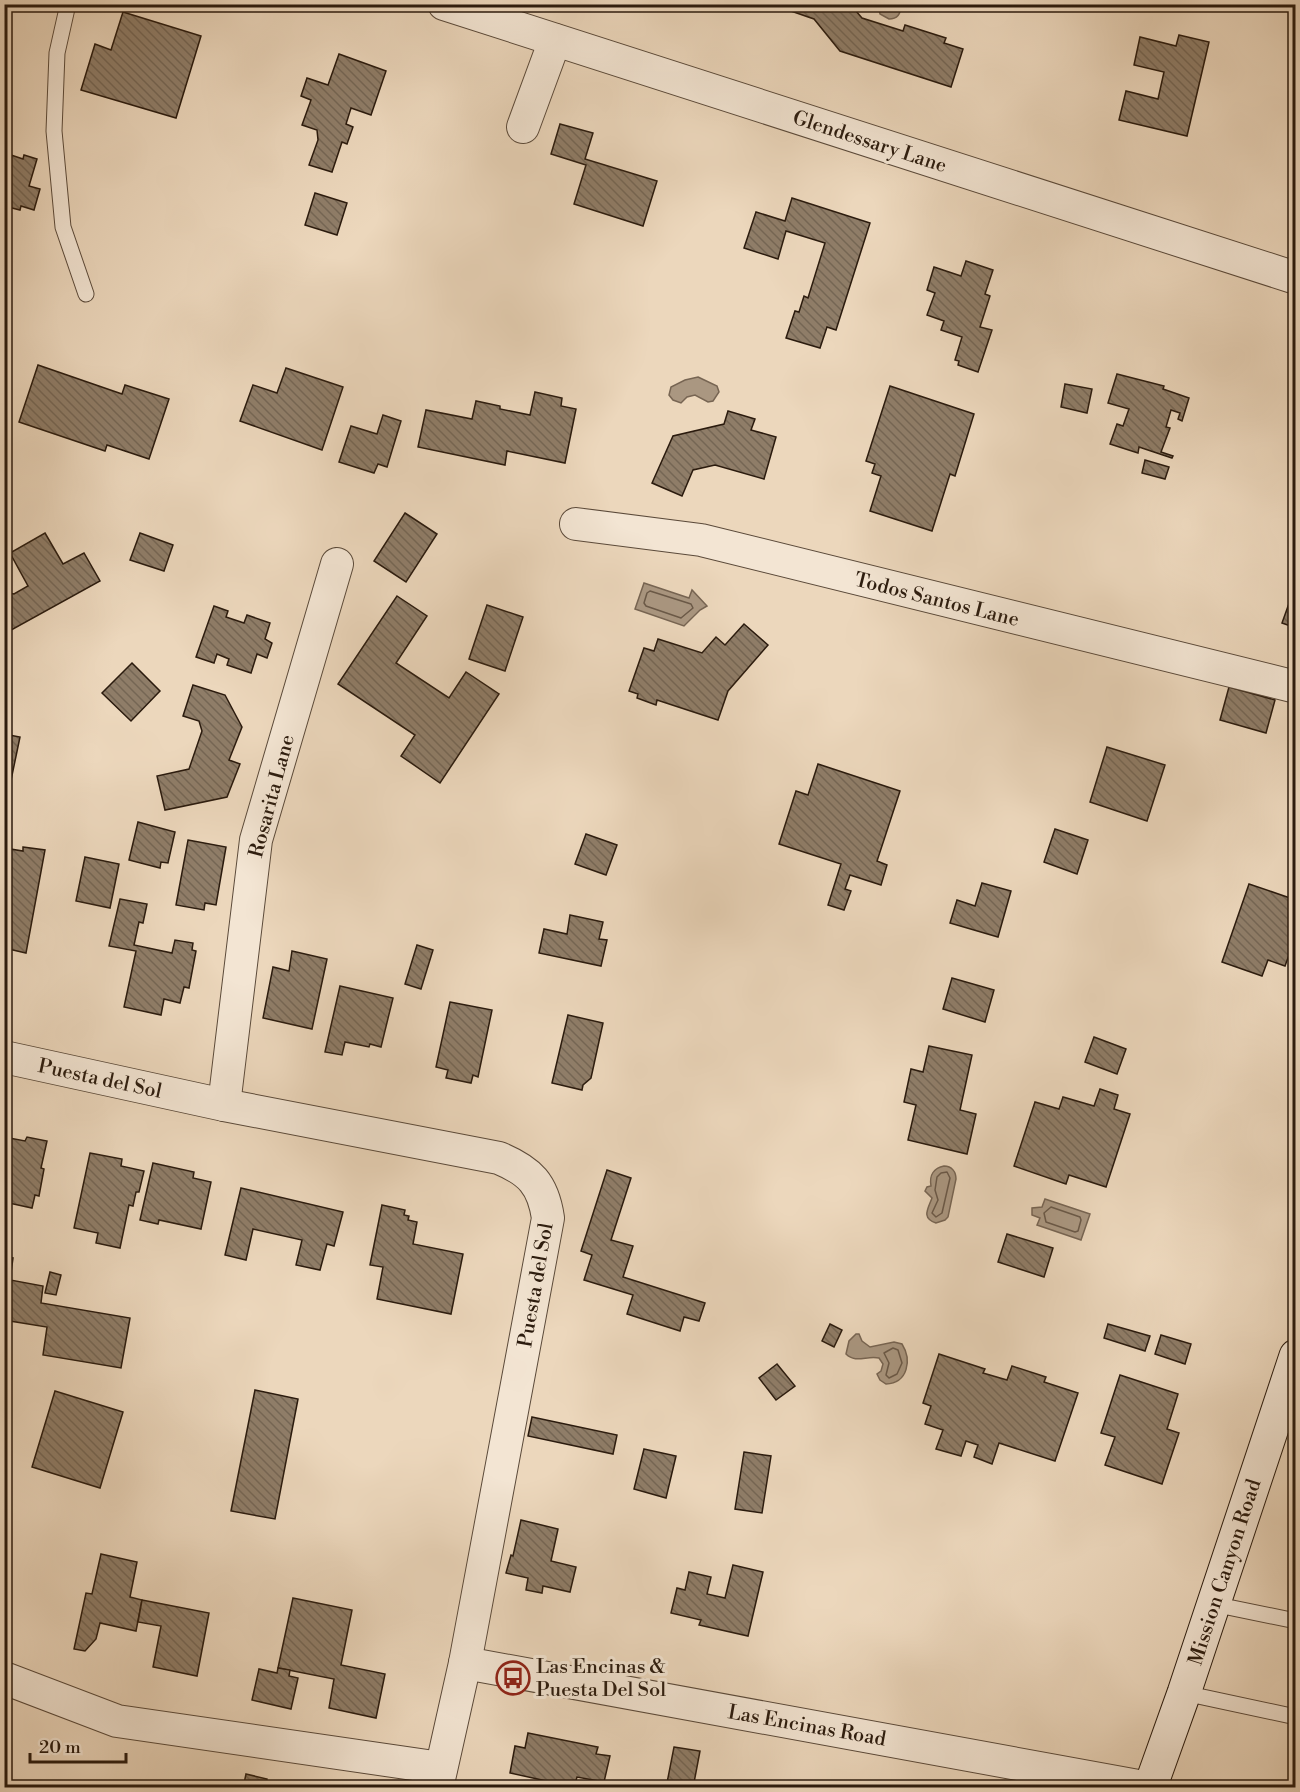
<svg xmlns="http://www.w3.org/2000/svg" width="1300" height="1792" viewBox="0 0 1300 1792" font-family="'Libre Bodoni',serif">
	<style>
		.water { fill: #aa9781; stroke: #776553; stroke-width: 1.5 }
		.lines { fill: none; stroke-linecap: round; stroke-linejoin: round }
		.shore { stroke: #6a5948; stroke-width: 1.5 }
		.building { fill: url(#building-back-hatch); stroke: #2b1b0e; stroke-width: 1.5 }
		.lane-casing { stroke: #5b4a3a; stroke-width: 17 }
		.street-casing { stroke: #5b4a3a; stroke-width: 34 }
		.secondary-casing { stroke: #2b1b0e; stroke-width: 35 }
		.lane { stroke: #f3e5d3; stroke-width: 15 }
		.street { stroke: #f3e5d3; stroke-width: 32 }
		.secondary { stroke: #f3e5d3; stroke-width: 33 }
		.labels { text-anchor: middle; stroke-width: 6; stroke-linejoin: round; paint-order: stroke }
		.street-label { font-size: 20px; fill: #2b1b0e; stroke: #f3e5d3 }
		.poi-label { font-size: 20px; fill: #2b1b0e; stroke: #f3e5d3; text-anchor: start }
	</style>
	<defs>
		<pattern id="building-back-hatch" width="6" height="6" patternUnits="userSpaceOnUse" patternTransform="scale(1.5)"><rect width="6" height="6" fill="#8f7d68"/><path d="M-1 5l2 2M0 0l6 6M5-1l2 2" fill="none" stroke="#756654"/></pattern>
	</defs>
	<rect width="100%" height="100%" fill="#ecd7bc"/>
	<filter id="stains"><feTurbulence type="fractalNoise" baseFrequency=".00333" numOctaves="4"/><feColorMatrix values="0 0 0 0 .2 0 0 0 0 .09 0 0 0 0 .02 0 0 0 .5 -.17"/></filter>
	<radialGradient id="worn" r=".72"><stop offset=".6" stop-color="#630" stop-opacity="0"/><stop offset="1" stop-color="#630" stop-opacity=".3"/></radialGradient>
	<g class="water">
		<path d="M865 5H901C901 13 898 19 889 19L880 14 879 10 868 9Z"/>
		<polygon points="698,377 717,386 719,392 713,401 708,402 695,395 687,397 681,403 673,400 669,395 671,387 685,380"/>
		<polygon points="644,583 689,598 692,590 707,606 700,610 684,626 635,609"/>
		<path d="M944 1166C952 1166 956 1172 956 1179L948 1217 945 1220 936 1223C921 1218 928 1209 932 1198L925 1191 927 1187 931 1186C929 1175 934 1168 944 1166Z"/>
		<polygon points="1045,1199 1090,1214 1081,1240 1037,1225 1040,1218 1032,1215 1032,1208 1042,1207"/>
		<path d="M856 1334H859L862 1341 870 1347 894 1342 902 1344C912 1360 908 1383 886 1384L880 1380 877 1374 881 1371 883 1364 879 1358C867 1355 856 1364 846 1354L849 1341Z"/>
	</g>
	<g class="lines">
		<g class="shore">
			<polygon points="650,591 691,604 693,608 681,618 646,606 644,603 647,593"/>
			<polygon points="947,1172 950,1178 942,1213 936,1217 932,1213 938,1200 935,1190 937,1177 941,1173"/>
			<polygon points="1051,1207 1080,1217 1081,1220 1078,1231 1075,1232 1046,1222 1044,1213"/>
			<polygon points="893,1348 898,1350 902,1363 897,1374 889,1378 886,1375 889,1363 884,1353"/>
		</g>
	</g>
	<g class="building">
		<polygon points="786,4 850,4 862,18 903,31 905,25 946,38 944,43 963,49 951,87 840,51 814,19 785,9"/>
		<polygon points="123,12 201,36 176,118 81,90 95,44 111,50"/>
		<polygon points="1179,35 1209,42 1187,136 1119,120 1126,91 1158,99 1164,72 1134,65 1140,37 1176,46"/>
		<polygon points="339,54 386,71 371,115 351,108 346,124 353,127 347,144 342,142 332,172 309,165 318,140 317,130 302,125 311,100 301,96 307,78 328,85"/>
		<polygon points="560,124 593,133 585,159 657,181 643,226 574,204 586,165 551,154"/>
		<polygon points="5,153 23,159 24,155 37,159 29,186 40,189 34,210 21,206 20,210 4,206"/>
		<polygon points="315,193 347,203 337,235 305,225"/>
		<polygon points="792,198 870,223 836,330 827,327 820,348 786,338 795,311 799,312 804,296 808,298 825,243 786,231 778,259 744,248 756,212 785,221"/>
		<polygon points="966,261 993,270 985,294 990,296 980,327 992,330 978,372 958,365 959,361 955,360 962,337 941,330 944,321 927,315 935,293 927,290 934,267 961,276"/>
		<polygon points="38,365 122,394 125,385 169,399 149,459 107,445 105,451 19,422"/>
		<polygon points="286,368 343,387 322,450 240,421 253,385 277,393"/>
		<polygon points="1117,374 1164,386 1163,389 1189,398 1182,421 1178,419 1180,413 1171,410 1166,427 1170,428 1161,452 1173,456 1172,458 1139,447 1138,453 1110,444 1117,424 1123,426 1129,409 1108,403"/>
		<polygon points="1065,384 1092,389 1087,413 1061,407"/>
		<polygon points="890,386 974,414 955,476 950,474 932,531 870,511 881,476 872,473 875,464 866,461"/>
		<polygon points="535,392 562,398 561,406 576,409 565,463 507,451 505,465 418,447 426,410 472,419 476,401 500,406 500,409 530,415"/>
		<polygon points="728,411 755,419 751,430 776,437 764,479 715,465 693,470 682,496 652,483 673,436 724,424"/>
		<polygon points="383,415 401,421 387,467 378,464 374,473 339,462 351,426 377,434"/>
		<polygon points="1145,460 1169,467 1165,479 1142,473"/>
		<polygon points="405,513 437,534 406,582 374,561"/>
		<polygon points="45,533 63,564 84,553 100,581 4,634 4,592 14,594 28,586 10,553"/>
		<polygon points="140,533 173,545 164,571 130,560"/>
		<polygon points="1296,575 1296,628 1282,623 1292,595 1289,594"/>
		<polygon points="397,596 427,616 396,663 449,698 466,672 499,694 440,783 401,756 415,735 338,684"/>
		<polygon points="487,605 523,617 505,671 469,659"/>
		<polygon points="214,606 228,611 226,617 244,623 247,615 270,623 265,639 272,643 267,658 257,654 251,673 227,665 229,659 217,654 214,663 196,657"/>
		<polygon points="744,624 768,645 728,691 718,720 657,700 656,705 637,698 638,694 629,691 644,648 654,651 658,639 702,653 716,637 725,645"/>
		<polygon points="132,663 160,691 131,721 102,693"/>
		<polygon points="193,685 225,695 242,727 229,760 240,764 227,797 165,810 157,776 189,769 202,731 199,721 183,716"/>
		<polygon points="1229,687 1275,700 1266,733 1220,720"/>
		<polygon points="4,734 20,737 10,785 4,784"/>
		<polygon points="1107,747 1165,765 1147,821 1090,802"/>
		<polygon points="818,764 900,791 877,861 887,865 881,885 850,875 845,889 851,891 844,910 828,905 841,864 779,844 796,791 808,795"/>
		<polygon points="138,822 175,832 168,863 161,862 160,868 129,860"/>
		<polygon points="1055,829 1088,840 1077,874 1044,862"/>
		<polygon points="586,834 617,845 606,875 575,864"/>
		<polygon points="188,840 226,847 216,905 205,903 204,910 176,905"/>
		<polygon points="23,847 45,850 26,953 4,948 4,848 23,851"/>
		<polygon points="85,857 119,864 110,908 76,901"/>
		<polygon points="982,883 1011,891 998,937 950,923 957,900 975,906"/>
		<polygon points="1249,884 1296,900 1296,936 1285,966 1268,960 1262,976 1222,962"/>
		<polygon points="120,899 147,904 143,923 139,922 134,945 172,953 175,940 193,943 192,950 196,951 189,988 184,987 180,1003 164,999 161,1015 124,1007 136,951 109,946"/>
		<polygon points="570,915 603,922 599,939 607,940 601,966 539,953 544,929 567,934"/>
		<polygon points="417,945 433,950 421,989 405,984"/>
		<polygon points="292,951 327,959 312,1029 263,1018 273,967 289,971"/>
		<polygon points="952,978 994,990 985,1022 943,1009"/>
		<polygon points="340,986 393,998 381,1047 370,1044 369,1047 345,1042 342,1055 325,1052"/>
		<polygon points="450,1002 492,1010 478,1077 473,1075 471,1083 446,1078 448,1070 436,1067"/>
		<polygon points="568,1015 603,1023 591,1078 583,1085 582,1090 552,1083"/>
		<polygon points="1094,1037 1126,1049 1117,1074 1085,1062"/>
		<polygon points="929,1046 972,1055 960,1110 976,1114 967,1154 908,1140 916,1105 904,1102 911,1069 923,1072"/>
		<polygon points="1100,1089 1118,1095 1114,1109 1130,1114 1106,1187 1069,1175 1066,1184 1014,1166 1035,1102 1059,1109 1063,1097 1094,1106"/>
		<polygon points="4,1137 25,1141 27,1137 47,1141 41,1168 44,1169 39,1196 35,1195 32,1208 4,1202"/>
		<polygon points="90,1153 122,1159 121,1166 144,1171 139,1192 136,1192 133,1206 129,1205 120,1248 96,1243 98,1233 74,1228"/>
		<polygon points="153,1163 194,1172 193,1178 211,1182 201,1229 159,1220 158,1224 140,1220"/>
		<polygon points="607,1170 631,1178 611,1240 633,1246 623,1277 705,1303 699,1321 684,1317 680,1331 627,1314 633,1295 584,1280 592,1255 581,1251"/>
		<polygon points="241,1188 343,1212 334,1246 327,1244 320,1270 296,1265 302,1240 253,1229 246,1260 225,1255"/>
		<polygon points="382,1205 405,1210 404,1215 409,1216 408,1220 417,1222 413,1244 463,1254 451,1314 377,1299 383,1267 370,1265"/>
		<polygon points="1007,1234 1053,1248 1044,1277 998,1262"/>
		<polygon points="4,1257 13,1258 10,1280 43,1286 41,1303 130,1318 121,1368 43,1355 47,1327 4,1320"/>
		<polygon points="50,1272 61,1275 56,1295 45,1293"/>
		<polygon points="830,1324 842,1330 834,1347 822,1341"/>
		<polygon points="1108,1324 1150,1336 1145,1351 1104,1338"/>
		<polygon points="1161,1335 1191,1344 1185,1364 1155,1354"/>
		<polygon points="939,1354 985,1369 983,1373 1007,1380 1012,1366 1046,1377 1044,1382 1078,1393 1055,1461 999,1443 992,1464 974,1457 978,1445 966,1441 961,1456 936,1449 943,1430 925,1424 931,1406 923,1403"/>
		<polygon points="777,1364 795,1386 776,1400 759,1378"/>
		<polygon points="1120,1375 1178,1394 1167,1429 1179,1433 1162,1484 1105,1465 1115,1437 1101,1433"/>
		<polygon points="255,1390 298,1399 275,1519 231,1511"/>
		<polygon points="55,1391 123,1412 100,1488 32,1467"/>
		<polygon points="532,1417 617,1435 613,1454 528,1436"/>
		<polygon points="644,1449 676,1456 666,1498 634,1489"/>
		<polygon points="744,1452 771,1456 762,1513 735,1509"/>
		<polygon points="521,1520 558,1529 551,1561 576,1567 570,1592 543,1586 542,1593 526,1590 528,1578 506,1573 511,1555 513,1556"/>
		<polygon points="101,1554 137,1562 130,1597 142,1600 136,1631 100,1623 96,1639 85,1651 74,1649 86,1593 92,1594"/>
		<polygon points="733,1565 763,1572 748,1636 699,1625 701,1620 671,1613 677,1588 685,1590 689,1572 711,1577 707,1594 725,1598"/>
		<polygon points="293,1598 352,1610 341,1665 385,1674 376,1718 329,1708 334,1679 278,1668"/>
		<polygon points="142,1600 209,1613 197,1676 153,1667 161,1626 138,1622"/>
		<polygon points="278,1668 290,1670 289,1676 298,1678 291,1709 252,1700 259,1669 277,1673"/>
		<polygon points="528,1733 598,1747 596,1754 610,1756 604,1782 577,1777 574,1787 510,1773 515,1746 525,1748"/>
		<polygon points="674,1747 700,1751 693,1788 666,1788"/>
		<polygon points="246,1774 267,1779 265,1788 243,1788"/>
	</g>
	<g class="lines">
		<defs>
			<g id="lane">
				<polyline points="68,4 57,53 54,131 63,227 86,294"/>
				<polyline points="1213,1604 1296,1621"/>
				<polyline points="1184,1693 1296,1717"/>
			</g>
			<g id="street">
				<polyline points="444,4 1296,278"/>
				<polyline points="523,127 555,40"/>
				<polyline points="576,524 701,540 1296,687"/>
				<path d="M4 1057 224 1105 499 1158C530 1171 543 1184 548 1218L465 1663 437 1788"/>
				<polyline points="224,1105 256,840 337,564"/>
				<polyline points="465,1663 1149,1788"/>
				<polyline points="4,1678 117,1721 441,1768"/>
			</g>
			<polyline id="secondary" points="1150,1788 1184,1693 1296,1356"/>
		</defs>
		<use href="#lane" class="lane-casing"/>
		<use href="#street" class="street-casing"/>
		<use href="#secondary" class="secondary-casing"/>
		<use href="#lane" class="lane"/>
		<use href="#street" class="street"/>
		<use href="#secondary" class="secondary"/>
	</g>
	<defs>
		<symbol id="bus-ring" viewBox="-11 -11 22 22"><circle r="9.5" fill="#f3e5d3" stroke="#8f2418" stroke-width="1.5"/><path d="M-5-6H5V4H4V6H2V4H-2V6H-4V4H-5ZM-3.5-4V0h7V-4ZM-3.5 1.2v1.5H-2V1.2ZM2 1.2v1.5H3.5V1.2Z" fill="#8f2418"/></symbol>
	</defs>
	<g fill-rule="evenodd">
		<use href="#bus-ring" x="494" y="1659" width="38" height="38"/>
	</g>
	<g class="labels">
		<g class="street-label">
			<text transform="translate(870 141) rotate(18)" y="7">Glendessary Lane</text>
			<text transform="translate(937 599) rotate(14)" y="7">Todos Santos Lane</text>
			<text transform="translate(271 796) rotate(-75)" y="7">Rosarita Lane</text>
			<text transform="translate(100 1078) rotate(12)" y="7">Puesta del Sol</text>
			<text transform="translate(535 1285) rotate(-80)" y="7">Puesta del Sol</text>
			<text transform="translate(1224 1572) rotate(-72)" y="7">Mission Canyon Road</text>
			<text transform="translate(807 1725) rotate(10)" y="7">Las Encinas Road</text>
		</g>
		<g class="poi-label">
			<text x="536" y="1673">Las Encinas &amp;<tspan x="536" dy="23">Puesta Del Sol</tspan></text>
		</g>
	</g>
	<rect width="1300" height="1792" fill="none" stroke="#ecd7bc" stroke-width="24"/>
	<rect x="6" y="6" width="1288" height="1780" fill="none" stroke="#2b1b0e" stroke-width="3"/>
	<rect x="12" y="12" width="1276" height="1768" fill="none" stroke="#2b1b0e" stroke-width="1.5"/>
	<path d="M30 1753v9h96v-9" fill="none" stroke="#2b1b0e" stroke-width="3"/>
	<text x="39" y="1753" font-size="18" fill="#2b1b0e" stroke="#f3e5d3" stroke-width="4.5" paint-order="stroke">20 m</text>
	<rect width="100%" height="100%" filter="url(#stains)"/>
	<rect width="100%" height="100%" fill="url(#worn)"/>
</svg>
